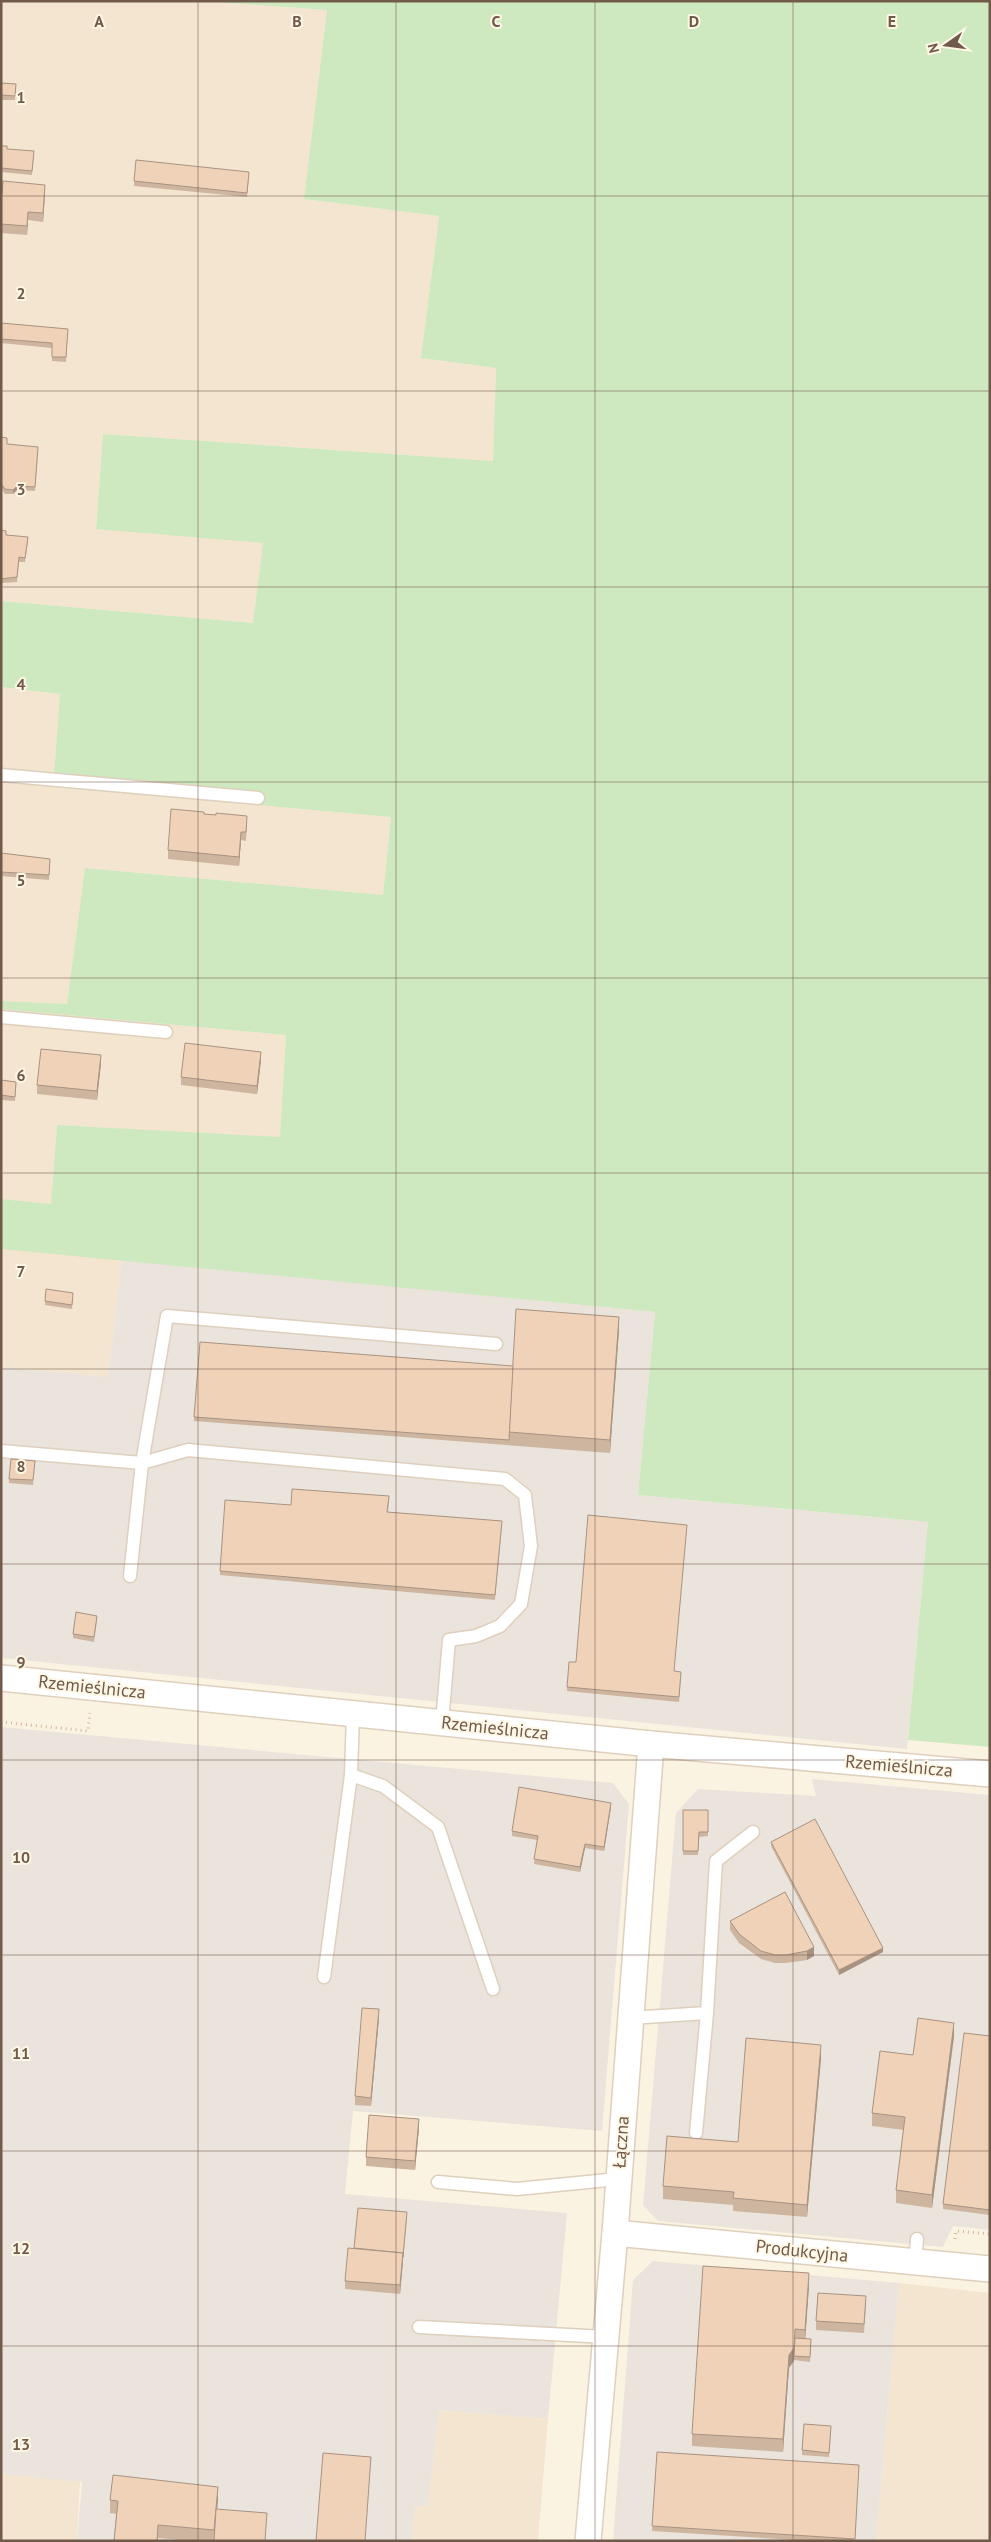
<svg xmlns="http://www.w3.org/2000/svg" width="991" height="2542" viewBox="0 0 991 2542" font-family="'PT Sans',sans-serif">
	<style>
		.residential { fill: #f3e5cf }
		.industrial { fill: #eae4dc }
		.green { fill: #cee8c0 }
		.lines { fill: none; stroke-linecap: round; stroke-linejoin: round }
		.service-casing { stroke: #dfcfbd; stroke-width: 15 }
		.minor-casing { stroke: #dfcfbd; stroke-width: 28 }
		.path { stroke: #d4b69d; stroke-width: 3; stroke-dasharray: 1 4; stroke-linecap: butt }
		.service { stroke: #fff; stroke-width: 12 }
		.minor { stroke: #fff; stroke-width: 25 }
		.wall { fill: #ceb59f }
		.shaded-wall { fill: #a89382 }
		.building { fill: #f0d2b9; stroke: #a89382 }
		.grid { fill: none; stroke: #715a49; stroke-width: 1; stroke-opacity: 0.55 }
		.labels { text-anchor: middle; stroke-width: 4; stroke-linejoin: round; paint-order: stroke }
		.street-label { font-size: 18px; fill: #715a49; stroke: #fff7e6 }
		.grid-label { font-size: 16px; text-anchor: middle; font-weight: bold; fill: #715a49; stroke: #fff7e6; stroke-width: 4; stroke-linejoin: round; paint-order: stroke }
	</style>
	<rect width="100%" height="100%" fill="#fbf3e1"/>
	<g class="residential">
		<polygon points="1,1 202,1 327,10 304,199 439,216 421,358 496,368 493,461 103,434 96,528 263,543 253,623 1,601"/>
		<polygon points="1,687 60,694 53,787 391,817 383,895 85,868 67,1005 1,1001"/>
		<polygon points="1,1009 286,1035 280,1138 57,1125 51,1205 1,1199"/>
		<polygon points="1,1249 122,1259 108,1377 1,1367"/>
		<polygon points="899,2283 990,2293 990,2541 876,2541"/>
		<polygon points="439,2410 548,2419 538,2541 412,2541 415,2505 428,2505"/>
		<polygon points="1,2474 80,2481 77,2541 1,2541"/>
	</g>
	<g class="industrial">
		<polygon points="122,1259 655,1312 638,1495 928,1522 907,1749 1,1658 1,1367 108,1377"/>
		<polygon points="1,1727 613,1783 629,1804 602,2131 353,2111 345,2194 567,2213 548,2419 439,2410 428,2506 415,2506 412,2541 77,2541 82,2482 1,2474"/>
		<polygon points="812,1779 990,1795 990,2230 953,2226 943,2247 658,2221 643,2205 676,1813 698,1789 816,1796"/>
		<polygon points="653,2261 899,2283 876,2541 613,2541 633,2280"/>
	</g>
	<polygon class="green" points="202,1 990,1 990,1747 908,1740 928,1522 638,1495 655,1312 1,1249 1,1199 51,1204 57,1125 280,1137 286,1035 1,1009 1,1001 67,1004 85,868 383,895 391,817 53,787 60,694 1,687 1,601 253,623 263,543 96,529 103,434 493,461 496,368 421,358 439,216 304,199 327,10"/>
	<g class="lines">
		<defs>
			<g id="service">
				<polyline points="1,775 258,798"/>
				<polyline points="1,1017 166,1032"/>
				<polyline points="1,1451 142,1463 188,1450 505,1479 525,1495 531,1546 521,1604 500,1626 476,1636 449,1640 442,1723"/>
				<polyline points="130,1576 142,1463 167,1316 496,1344"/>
				<polyline points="353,1713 351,1775 383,1786 438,1827 493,1989"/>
				<polyline points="324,1977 351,1775"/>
				<polyline points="630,2018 707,2013 716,1861 753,1832"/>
				<polyline points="696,2133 707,2013"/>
				<polyline points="438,2182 517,2189 618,2179"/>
				<polyline points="915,2262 917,2239"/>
				<polyline points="419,2327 606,2337"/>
			</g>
			<g id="minor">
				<polyline points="1,1678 651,1744 990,1774"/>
				<polyline points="615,2233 990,2269"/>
				<polyline points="588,2541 615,2233 651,1744"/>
			</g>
		</defs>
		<use href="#service" class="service-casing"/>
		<use href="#minor" class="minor-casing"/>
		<g class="path">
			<polyline points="1,1722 88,1731 90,1713"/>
			<polyline points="955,2239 956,2231 990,2234"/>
		</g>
		<use href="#service" class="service"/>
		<use href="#minor" class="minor"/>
	</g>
	<g class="wall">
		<polygon points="1,83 16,84 15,100 1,100"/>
		<polygon points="1,146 7,149 34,155 32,175 1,172"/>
		<polygon points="249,177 247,197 134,186 134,181"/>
		<polygon points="45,194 43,222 28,220 27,235 1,233 1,195"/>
		<polygon points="1,323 68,329 66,362 52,361 52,348 1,343"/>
		<polygon points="1,437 7,444 38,451 35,491 17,490 13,494 5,494 2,489 1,489"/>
		<polygon points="1,530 6,535 28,541 25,562 19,562 17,582 1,583"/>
		<polygon points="204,814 247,824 246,841 241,840 239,866 168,859 168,850"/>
		<polygon points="1,853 50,859 49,880 1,876"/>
		<polygon points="261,1060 257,1094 181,1085 181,1077"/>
		<polygon points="101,1063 97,1100 37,1094 37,1085"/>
		<polygon points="1,1080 16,1082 15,1101 1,1100"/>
		<polygon points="73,1297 72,1309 45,1305 45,1301"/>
		<polygon points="619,1330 610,1453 194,1421 194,1417 513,1366"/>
		<polygon points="35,1461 33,1485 9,1483 9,1479"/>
		<polygon points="389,1500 388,1512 502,1525 495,1600 220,1575 220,1571 291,1505"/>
		<polygon points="97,1620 94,1642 73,1638 73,1634"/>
		<polygon points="675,1671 681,1676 679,1702 567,1691 567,1687"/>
		<polygon points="611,1807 604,1851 585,1848 580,1872 534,1864 537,1840 512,1836 512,1831"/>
		<polygon points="683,1810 708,1810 708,1836 699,1837 698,1855 683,1855"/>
		<polygon points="771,1842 883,1952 839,1975 771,1846"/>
		<polygon points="785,1892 814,1956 807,1960 786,1963 775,1963 761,1959 739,1943 730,1930 730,1921"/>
		<polygon points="379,2018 371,2106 355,2105 355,2096"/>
		<polygon points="954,2036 932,2208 896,2203 896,2190 904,2130 872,2126 872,2113 913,2055"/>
		<polygon points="990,2036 990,2215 943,2209 943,2204"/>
		<polygon points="821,2058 807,2217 733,2211 733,2205 663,2199 663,2186 738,2142"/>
		<polygon points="419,2128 415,2170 366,2166 366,2157"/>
		<polygon points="407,2216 400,2294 345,2289 345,2281 354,2248"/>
		<polygon points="809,2286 805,2338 811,2343 810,2362 794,2360 789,2368 783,2452 692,2446 692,2434"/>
		<polygon points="866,2305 864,2333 816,2330 816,2321"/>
		<polygon points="831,2430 829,2457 802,2455 802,2450"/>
		<polygon points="657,2452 859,2465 855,2541 812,2541 652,2531"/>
		<polygon points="110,2500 218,2500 214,2541 192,2541 158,2538 158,2541 114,2541 116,2514 110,2513"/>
	</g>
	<g class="shaded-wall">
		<polygon points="45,185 45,194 43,222 43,213"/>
		<polygon points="28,212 28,220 27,235 27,226"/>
		<polygon points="17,486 17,490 13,494 13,490"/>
		<polygon points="241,832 241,840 239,866 239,857"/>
		<polygon points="261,1052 261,1060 257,1094 257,1086"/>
		<polygon points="101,1055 101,1063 97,1100 97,1091"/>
		<polygon points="619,1317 619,1330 610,1453 610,1440"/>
		<polygon points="611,1803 611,1807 604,1851 604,1847"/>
		<polygon points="585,1844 585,1848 580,1872 580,1867"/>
		<polygon points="814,1947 814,1956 807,1960 807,1951"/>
		<polygon points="883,1948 883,1952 839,1975 839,1970"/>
		<polygon points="379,2009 379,2018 371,2106 371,2098"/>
		<polygon points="954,2023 954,2036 932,2208 932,2195"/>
		<polygon points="821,2045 821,2058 807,2217 807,2205"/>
		<polygon points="419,2119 419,2128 415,2170 415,2161"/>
		<polygon points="403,2253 403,2261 400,2294 400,2285"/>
		<polygon points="809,2273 809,2286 805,2343 805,2330"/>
		<polygon points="795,2329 794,2361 789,2368 783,2452 783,2439 789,2355"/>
		<polygon points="218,2487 218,2500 214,2541 214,2530"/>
		<polygon points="158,2525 158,2541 157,2541"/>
	</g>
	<g class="building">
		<polygon points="1,83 16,84 15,96 1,95"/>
		<polygon points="1,146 7,146 7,149 34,151 32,171 1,168"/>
		<polygon points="136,160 249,172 247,193 134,181"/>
		<polygon points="3,181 45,185 43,213 28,212 27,226 1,224 1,195 2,195"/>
		<polygon points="1,323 68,329 66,357 52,357 52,343 1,339"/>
		<polygon points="1,437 7,438 7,444 38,447 35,487 17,486 13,490 5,489 2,485 1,485"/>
		<polygon points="1,530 6,531 6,535 28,537 25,558 19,557 17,577 1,579"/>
		<polygon points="171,809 204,812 204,814 216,815 216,813 247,816 246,832 241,832 239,857 168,850"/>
		<polygon points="1,853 50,859 49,875 1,872"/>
		<polygon points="185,1043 261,1052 257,1086 181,1077"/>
		<polygon points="41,1049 101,1055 97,1091 37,1085"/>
		<polygon points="1,1080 16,1082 15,1097 1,1095"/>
		<polygon points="46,1289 73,1293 72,1305 45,1301"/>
		<polygon points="516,1309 619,1317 610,1440 509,1432"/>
		<polygon points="200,1342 513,1366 509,1440 194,1417"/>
		<polygon points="11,1459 35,1461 33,1480 9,1479"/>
		<polygon points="292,1489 389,1496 387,1512 502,1521 495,1595 220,1571 225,1500 291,1505"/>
		<polygon points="588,1515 687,1525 674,1671 681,1672 679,1697 567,1687 569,1662 576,1662"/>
		<polygon points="76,1612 97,1616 94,1637 73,1634"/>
		<polygon points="519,1787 611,1803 604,1847 585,1844 580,1867 534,1859 538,1836 512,1831"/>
		<polygon points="683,1810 708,1810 708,1832 699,1832 698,1851 683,1851"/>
		<polygon points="815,1819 883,1948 839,1970 771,1842"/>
		<polygon points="785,1892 814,1947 807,1951 786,1955 775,1955 761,1951 739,1934 730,1921"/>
		<polygon points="362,2008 379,2009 371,2098 355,2096"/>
		<polygon points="918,2018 954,2023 932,2195 896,2190 905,2117 872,2113 880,2051 913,2055"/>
		<polygon points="964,2033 990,2036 990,2210 943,2204"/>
		<polygon points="746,2038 821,2045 807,2205 733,2198 734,2192 663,2186 667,2136 738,2142"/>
		<polygon points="369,2115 419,2119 415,2161 366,2157"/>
		<polygon points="358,2208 407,2212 403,2257 403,2253 354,2248"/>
		<polygon points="348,2248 403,2253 400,2285 345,2281"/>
		<polygon points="703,2266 809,2273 805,2330 795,2329 794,2348 789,2355 783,2439 692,2434"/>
		<polygon points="818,2293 866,2296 864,2324 816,2321"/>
		<polygon points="795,2338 811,2339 810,2357 794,2356"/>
		<polygon points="804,2424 831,2426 829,2453 802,2450"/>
		<polygon points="657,2452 859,2465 855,2539 652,2526"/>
		<polygon points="323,2453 371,2457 365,2541 316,2541"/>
		<polygon points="113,2475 218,2487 214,2530 158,2525 157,2541 114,2541 118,2501 110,2500"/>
		<polygon points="216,2509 267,2513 265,2541 214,2541"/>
	</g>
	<path class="grid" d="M198 1V2541M396 1V2541M595 1V2541M793 1V2541M1 196H990M1 391H990M1 587H990M1 782H990M1 978H990M1 1173H990M1 1369H990M1 1564H990M1 1760H990M1 1955H990M1 2151H990M1 2346H990"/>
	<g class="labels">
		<g class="street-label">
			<text transform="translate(92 1687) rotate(6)" y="6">Rzemieślnicza</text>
			<text transform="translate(495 1728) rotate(6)" y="6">Rzemieślnicza</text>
			<text transform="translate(899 1766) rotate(5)" y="6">Rzemieślnicza</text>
			<text transform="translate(621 2142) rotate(-86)" y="6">Łączna</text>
			<text transform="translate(802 2251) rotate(6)" y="6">Produkcyjna</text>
		</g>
	</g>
	<g class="grid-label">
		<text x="99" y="27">A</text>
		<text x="297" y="27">B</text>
		<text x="496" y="27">C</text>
		<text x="694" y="27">D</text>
		<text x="892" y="27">E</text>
		<text x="21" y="103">1</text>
		<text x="21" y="299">2</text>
		<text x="21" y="495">3</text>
		<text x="21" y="690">4</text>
		<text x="21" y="886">5</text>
		<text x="21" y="1081">6</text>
		<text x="21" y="1277">7</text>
		<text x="21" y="1472">8</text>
		<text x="21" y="1668">9</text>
		<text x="21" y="1863">10</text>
		<text x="21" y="2059">11</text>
		<text x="21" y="2254">12</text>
		<text x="21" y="2450">13</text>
	</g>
	<rect width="991" height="2542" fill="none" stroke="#715a49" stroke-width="5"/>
	<g transform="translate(946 45) rotate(256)" stroke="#fff7e6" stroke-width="4" paint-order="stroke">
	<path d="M0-4L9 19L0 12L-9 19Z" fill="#715a49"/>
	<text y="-8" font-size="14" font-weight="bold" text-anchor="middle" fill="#715a49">N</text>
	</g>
</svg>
